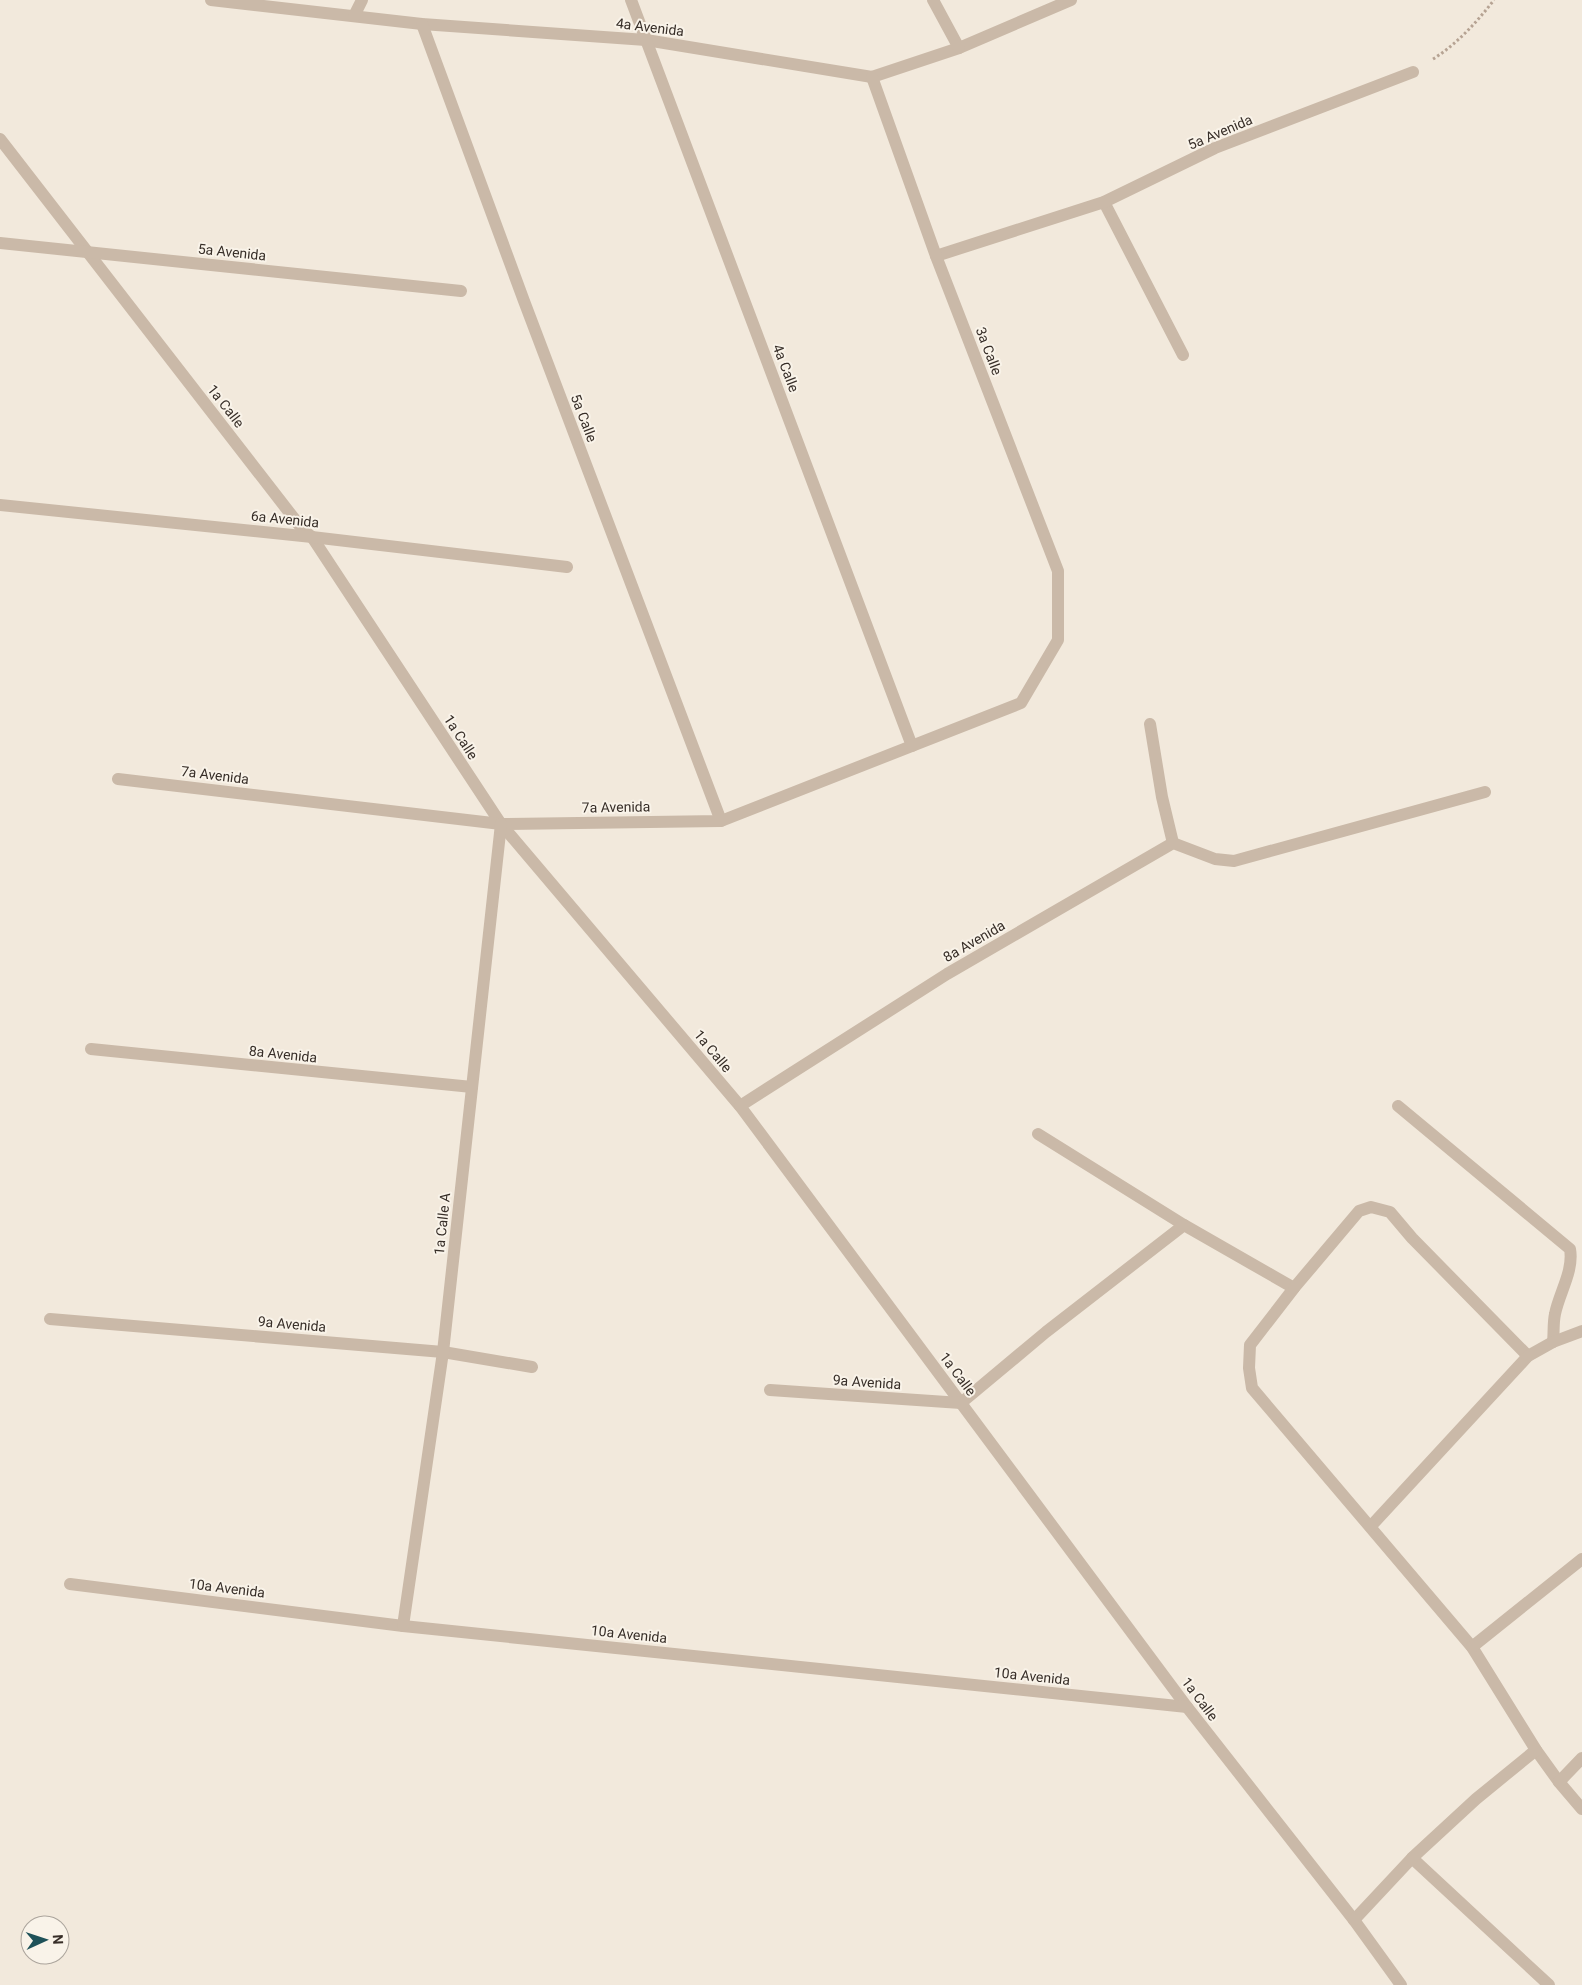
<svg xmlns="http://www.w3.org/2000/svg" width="1582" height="1985" viewBox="0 0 1582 1985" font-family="Roboto,sans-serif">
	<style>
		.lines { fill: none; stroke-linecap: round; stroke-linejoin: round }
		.path { stroke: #b6a393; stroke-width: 3; stroke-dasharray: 2.5 2.5; stroke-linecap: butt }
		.street { stroke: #cab9a8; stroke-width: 12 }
		.labels { text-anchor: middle; stroke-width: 4; stroke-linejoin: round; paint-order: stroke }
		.street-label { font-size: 14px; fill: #372e28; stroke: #f9f3e9 }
	</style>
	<rect width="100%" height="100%" fill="#f2e9dc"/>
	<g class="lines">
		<path class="path" d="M1433 59C1457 44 1476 23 1494 0"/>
		<g class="street">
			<polyline points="211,0 422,24 646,40 872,77 959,48 1071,0"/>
			<polyline points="631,0 912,746"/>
			<polyline points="933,0 959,48"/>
			<polyline points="354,16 362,0"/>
			<polyline points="422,24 524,301 721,821"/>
			<polyline points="0,139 303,530 312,537 501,824 740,1106 1187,1707 1354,1920 1401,1985"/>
			<polyline points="1104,202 1183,355"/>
			<polyline points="0,243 461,291"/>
			<polyline points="936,256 1104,202 1215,148 1413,72"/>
			<polyline points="0,505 312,537 567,567"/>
			<polyline points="1150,724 1162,797 1173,843"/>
			<polyline points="118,779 501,824 721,821 1021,703 1058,640 1058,571 936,256 872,77"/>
			<polyline points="91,1049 472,1087"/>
			<polyline points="740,1106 947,974 1173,843 1215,859 1234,861 1485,792"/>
			<path d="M1398 1106 1570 1249C1574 1271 1559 1293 1555 1314 1553 1323 1554 1333 1553 1342"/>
			<polyline points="1038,1134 1184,1225 1294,1288 1250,1345 1249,1368 1252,1388 1472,1647 1536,1750 1559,1782 1582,1809"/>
			<polyline points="1294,1288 1359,1211 1371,1207 1390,1212 1412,1238 1528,1356"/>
			<polyline points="50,1319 443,1352 532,1367"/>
			<polyline points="770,1390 961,1403 1046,1332 1184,1225"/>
			<polyline points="1371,1526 1528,1356 1553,1342 1582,1331"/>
			<polyline points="70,1584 403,1626 1187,1707"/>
			<polyline points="403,1626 443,1352 501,824"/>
			<polyline points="1472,1647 1582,1559"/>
			<polyline points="1559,1782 1582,1758"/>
			<polyline points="1412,1858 1549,1985"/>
			<polyline points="1354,1920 1412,1858 1476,1799 1536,1750"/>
		</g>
	</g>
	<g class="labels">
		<g class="street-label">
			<text transform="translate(650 27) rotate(7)" y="5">4a Avenida</text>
			<text transform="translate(1220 132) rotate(-23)" y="5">5a Avenida</text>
			<text transform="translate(232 252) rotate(6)" y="5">5a Avenida</text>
			<text transform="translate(989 351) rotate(69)" y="5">3a Calle</text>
			<text transform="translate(786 368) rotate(69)" y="5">4a Calle</text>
			<text transform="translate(226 406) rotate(52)" y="5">1a Calle</text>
			<text transform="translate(584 418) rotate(69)" y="5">5a Calle</text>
			<text transform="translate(285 519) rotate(6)" y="5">6a Avenida</text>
			<text transform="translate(461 737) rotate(57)" y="5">1a Calle</text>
			<text transform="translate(215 775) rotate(7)" y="5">7a Avenida</text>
			<text transform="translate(616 807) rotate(-1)" y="5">7a Avenida</text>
			<text transform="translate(974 941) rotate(-30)" y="5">8a Avenida</text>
			<text transform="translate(713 1051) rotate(50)" y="5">1a Calle</text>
			<text transform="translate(283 1054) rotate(6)" y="5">8a Avenida</text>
			<text transform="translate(442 1224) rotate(-84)" y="5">1a Calle A</text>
			<text transform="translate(292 1324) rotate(5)" y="5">9a Avenida</text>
			<text transform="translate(958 1374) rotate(53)" y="5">1a Calle</text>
			<text transform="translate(867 1382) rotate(4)" y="5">9a Avenida</text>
			<text transform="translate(227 1588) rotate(7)" y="5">10a Avenida</text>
			<text transform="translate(629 1634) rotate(6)" y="5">10a Avenida</text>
			<text transform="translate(1032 1676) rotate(6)" y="5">10a Avenida</text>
			<text transform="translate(1200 1699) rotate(53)" y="5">1a Calle</text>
		</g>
	</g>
	<g transform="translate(45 1940) rotate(87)"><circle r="24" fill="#f9f3e9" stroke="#aba49c"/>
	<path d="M0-4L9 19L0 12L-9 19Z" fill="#1e5158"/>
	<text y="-8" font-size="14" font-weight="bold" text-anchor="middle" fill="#372e28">N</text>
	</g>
</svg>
